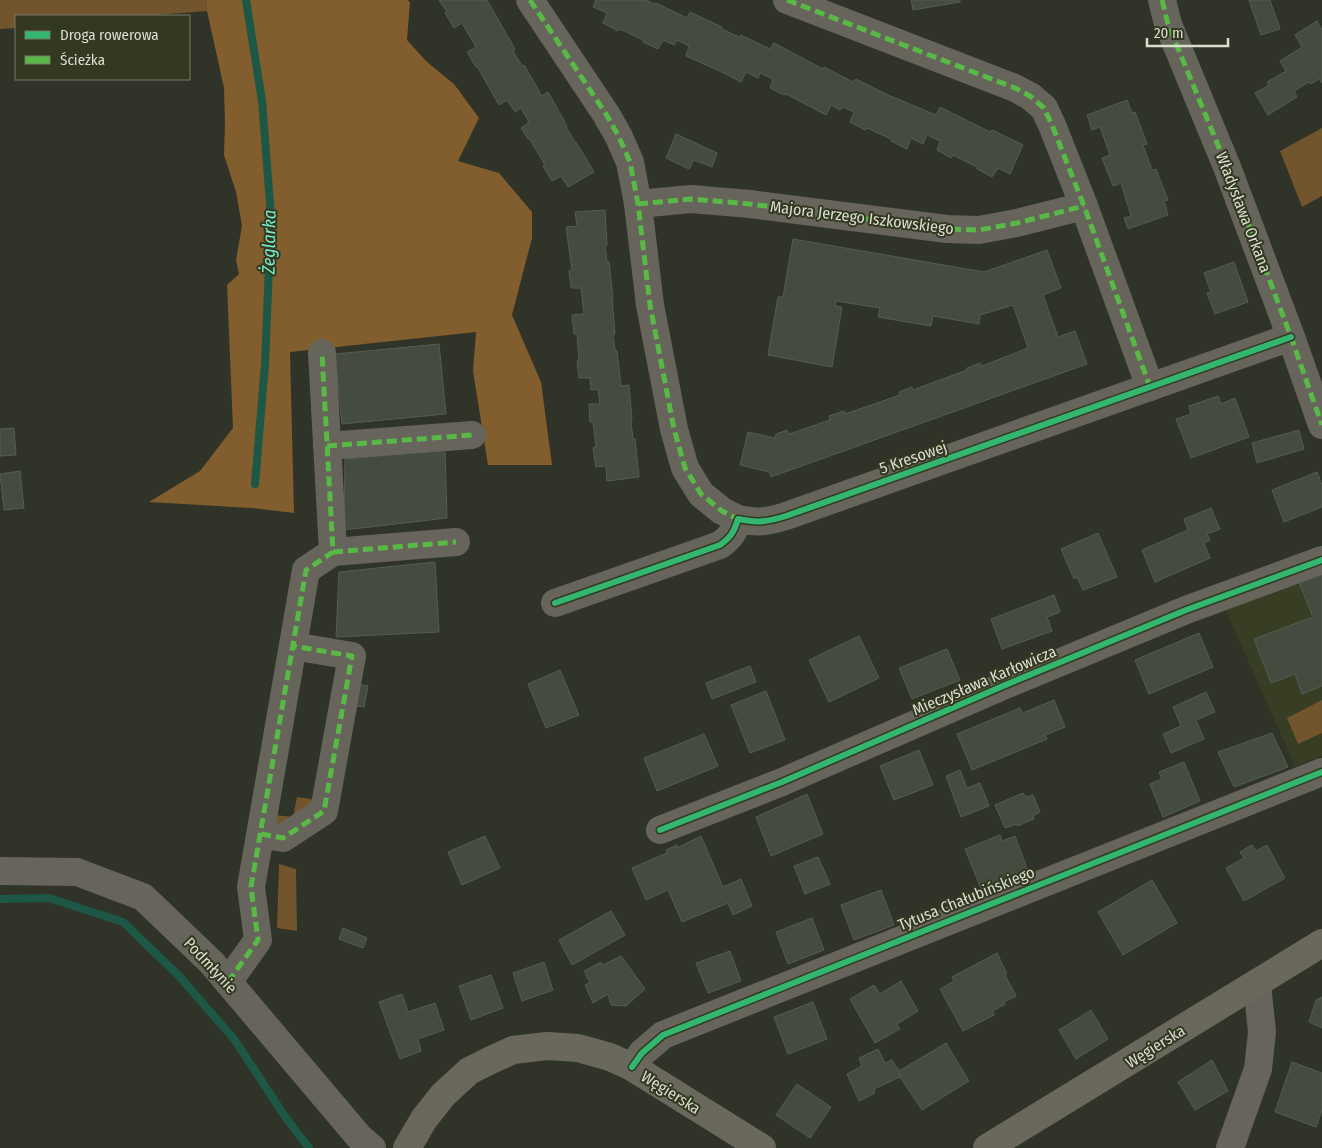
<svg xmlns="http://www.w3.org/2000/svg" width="1322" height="1148" viewBox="0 0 1322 1148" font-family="'Fira Sans Condensed',sans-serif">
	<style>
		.built { fill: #383e23 }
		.green { fill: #72542d }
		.forest { fill: #825d2d }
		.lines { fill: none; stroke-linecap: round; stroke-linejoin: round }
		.stream { stroke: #1d5746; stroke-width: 8 }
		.building { fill: #434c3f; stroke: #565c52 }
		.minor { stroke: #66645b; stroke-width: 28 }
		.tertiary { stroke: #66645b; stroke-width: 28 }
		.secondary { stroke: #6a685c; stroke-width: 28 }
		.quiet { stroke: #58b947; stroke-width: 5; stroke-dasharray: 10 5; stroke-linecap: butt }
		.cycleway-casing { stroke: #333921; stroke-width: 9 }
		.cycleway { stroke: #33b770; stroke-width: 6 }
		.labels { text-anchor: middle; stroke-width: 4; stroke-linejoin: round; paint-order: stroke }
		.street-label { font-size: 16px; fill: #daded0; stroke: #333921 }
		.water-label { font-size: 18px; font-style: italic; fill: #79edc9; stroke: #333921 }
	</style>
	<rect width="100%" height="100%" fill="#303327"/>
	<polygon class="built" points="1322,566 1322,756 1295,766 1222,602"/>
	<g class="green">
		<polygon points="0,0 206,0 207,11 145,16 16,16 16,28 0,29"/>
		<polygon points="1322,128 1322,196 1302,207 1280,151"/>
		<polygon points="1322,700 1322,733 1298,744 1287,718"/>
		<polygon points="297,797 311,799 315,804 279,827 272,819 275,815 293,817"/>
		<polygon points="279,864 296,869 297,931 277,928"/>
	</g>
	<polygon class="forest" points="206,0 407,0 410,2 407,40 427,62 454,84 479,118 458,161 499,173 532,212 532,238 512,315 541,382 552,465 488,465 473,371 476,332 290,352 294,513 251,508 149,502 200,471 233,428 227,285 239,274 236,260 242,226 236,192 224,155 225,122 224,88 207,11"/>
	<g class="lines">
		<g class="stream">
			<polyline points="246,0 262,101 271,216 265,364 255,484"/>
			<polyline points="0,899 49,898 123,922 178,975 234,1039 286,1118 309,1148"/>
		</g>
	</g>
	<g class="building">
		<polygon points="439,0 487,0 515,49 513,51 522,66 524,65 542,96 548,92 567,126 566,127 575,142 576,142 594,172 568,187 561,176 552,181 543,166 545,165 529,138 528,139 521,128 529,122 521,108 515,112 507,100 499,105 477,66 476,67 467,52 476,47 462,23 454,28 445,13 447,12"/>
		<polygon points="596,0 646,0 654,4 656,3 687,18 690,12 722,27 722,29 739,37 741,35 770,49 774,43 823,69 824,67 853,82 856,79 888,95 936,115 940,107 990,132 992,130 1023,145 1010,174 998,168 992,177 977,169 977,167 953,155 951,158 937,150 940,141 927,135 923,144 911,138 907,149 891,141 891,139 867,128 865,130 850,122 854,112 843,107 840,110 831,105 826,115 786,94 784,95 770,88 773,79 760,73 758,78 746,72 741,82 726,74 686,56 689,46 677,40 674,45 663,40 658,49 643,42 643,40 620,29 618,31 603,23 607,13 593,7"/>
		<polygon points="911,0 960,0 960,2 913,10"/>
		<polygon points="1249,0 1270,0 1280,29 1261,35"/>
		<polygon points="1317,21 1322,30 1322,83 1319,79 1311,84 1309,82 1294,91 1297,97 1268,115 1255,93 1269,85 1267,82 1286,71 1280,61 1302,47 1295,35"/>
		<polygon points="1127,100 1132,113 1135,112 1147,144 1143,145 1152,170 1156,169 1168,200 1164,201 1168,215 1128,229 1124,218 1131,216 1121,183 1113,186 1102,158 1110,155 1100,127 1092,130 1087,115"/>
		<polygon points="676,134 717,153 712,167 694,160 689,169 666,158"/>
		<polygon points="605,210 607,245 605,246 607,262 609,262 613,298 612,298 615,334 613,335 615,350 617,351 621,386 629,385 632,420 631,421 633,439 635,439 639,477 607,481 606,466 596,467 593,448 596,447 593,422 590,422 589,404 600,404 598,389 591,390 590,378 579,378 577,361 579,360 577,334 574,334 572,315 584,314 581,288 571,288 569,271 572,270 566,227 577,226 575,212"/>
		<polygon points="793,239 984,272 1047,250 1061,288 1043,295 1058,337 1075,331 1087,364 771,477 769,472 740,465 748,432 775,438 776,434 787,430 789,434 830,420 829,416 844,411 845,414 900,395 899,392 912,387 913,390 967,370 967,368 980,363 982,366 1028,348 1013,305 980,315 979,324 933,316 931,326 878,317 880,308 836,301 835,306 842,307 832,367 768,355 778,297 783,297"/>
		<polygon points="1234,262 1248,302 1215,314 1207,293 1211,292 1204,273"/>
		<polygon points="439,344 446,414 342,424 335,354"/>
		<polygon points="1218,396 1221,404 1235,398 1249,437 1191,458 1176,419 1191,414 1189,406"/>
		<polygon points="14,428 16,455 0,456 0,429"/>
		<polygon points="1299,430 1304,449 1257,463 1252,443"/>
		<polygon points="445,450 447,518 344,530 345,459"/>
		<polygon points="20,471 24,508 4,510 0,474"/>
		<polygon points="1317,472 1322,485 1322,507 1284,522 1272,490"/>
		<polygon points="1211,508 1220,529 1207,534 1210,540 1204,543 1210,558 1155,582 1142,550 1188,530 1184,519"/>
		<polygon points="1098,533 1117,577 1083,590 1077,577 1074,579 1061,549"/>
		<polygon points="435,562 439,632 336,637 339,572"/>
		<polygon points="1322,571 1322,686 1302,694 1295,674 1271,683 1254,639 1313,617 1298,580"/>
		<polygon points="1054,595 1060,612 1047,617 1052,631 1002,649 991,619"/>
		<polygon points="1199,633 1213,667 1149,694 1135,660"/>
		<polygon points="859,636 879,678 829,702 809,660"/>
		<polygon points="947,649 960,680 912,699 899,668"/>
		<polygon points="750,666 756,682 712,699 706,683"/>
		<polygon points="560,670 579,715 546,728 528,684"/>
		<polygon points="352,683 368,686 364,707 349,705"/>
		<polygon points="766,691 785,740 750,753 731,705"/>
		<polygon points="1206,692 1215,712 1196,720 1204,739 1171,753 1163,734 1181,726 1173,707"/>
		<polygon points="1054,700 1065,727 1045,735 1047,739 972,770 957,734 1020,708 1023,713"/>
		<polygon points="1272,733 1288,767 1234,787 1218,752"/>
		<polygon points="704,734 718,766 657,791 644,758"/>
		<polygon points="919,750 933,785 894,800 880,766"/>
		<polygon points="1184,762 1200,801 1163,817 1150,784 1162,779 1159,772"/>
		<polygon points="960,770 967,788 980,783 989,806 961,817 946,776"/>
		<polygon points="1023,793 1026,797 1033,795 1040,812 1033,816 1034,819 1017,826 1017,824 1005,828 995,805"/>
		<polygon points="807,794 823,834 771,856 756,817"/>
		<polygon points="1000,835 1002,841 1015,836 1028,871 981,889 965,849"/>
		<polygon points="485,836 500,868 462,885 448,852"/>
		<polygon points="701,836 723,887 741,879 752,906 733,915 728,903 682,922 668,890 646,900 632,868 667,853 666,850 677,845 677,848"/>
		<polygon points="1252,845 1256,851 1267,845 1285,878 1244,901 1226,868 1244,858 1240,852"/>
		<polygon points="818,857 830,884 805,894 794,866"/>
		<polygon points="1152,880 1177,923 1123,955 1098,912"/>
		<polygon points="881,890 894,925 854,940 841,905"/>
		<polygon points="611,911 625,935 572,965 559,940"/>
		<polygon points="812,918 824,950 788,964 776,932"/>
		<polygon points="343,928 367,938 363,948 339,939"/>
		<polygon points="730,951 741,981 708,993 696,963"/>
		<polygon points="997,953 1007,974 1005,975 1016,996 1004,1002 1005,1004 993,1011 994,1015 963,1031 940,989 954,981 952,977"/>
		<polygon points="621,956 645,989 626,1006 611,1005 608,994 593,1003 585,985 590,983 584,971 601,962 603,965"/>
		<polygon points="544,962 553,990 522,1001 513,973"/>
		<polygon points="491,975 503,1008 471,1020 459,986"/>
		<polygon points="901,981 918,1011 897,1024 900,1029 875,1043 850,999 874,985 880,994"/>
		<polygon points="402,994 408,1012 435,1003 444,1030 418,1039 421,1051 400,1059 379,1002"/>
		<polygon points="1322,997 1322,1028 1309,1022 1316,1000"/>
		<polygon points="813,1002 827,1039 788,1054 774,1017"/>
		<polygon points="1091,1010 1108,1039 1076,1059 1059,1030"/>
		<polygon points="946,1043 969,1081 922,1110 900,1077 899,1071"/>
		<polygon points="878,1049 885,1063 892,1060 899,1071 900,1077 874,1089 875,1093 859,1101 847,1074 862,1066 859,1058"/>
		<polygon points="1212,1060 1228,1091 1195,1110 1178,1082"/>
		<polygon points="1292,1062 1322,1073 1322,1110 1316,1127 1275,1112"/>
		<polygon points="797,1084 831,1107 810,1138 776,1115"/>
	</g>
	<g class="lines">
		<g class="minor">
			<polyline points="530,0 606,114 619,137 630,162 638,204 650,305 674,429 685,468 701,494 722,511 738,519"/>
			<polyline points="787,0 1015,88 1030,96 1044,108 1052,125 1084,206 1150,387"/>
			<polyline points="1162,0 1168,24 1227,167 1291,337 1322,425"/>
			<polyline points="638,204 691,199 750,204 947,229 979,230 1017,223 1084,206"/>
			<polyline points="327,446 472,435"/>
			<polyline points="333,552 456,542"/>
			<path d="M555 603 720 545C731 537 734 532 738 519 758 523 767 522 786 516L1291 337"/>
			<polyline points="660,830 782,782 1003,686 1186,610 1322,560"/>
			<polyline points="261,834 283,838 324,811 352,656 293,646"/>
			<polyline points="0,871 77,872 143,897 212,963 360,1138 372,1148"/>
			<polyline points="228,982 258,940 251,887 306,570 333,552 322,353"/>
			<polyline points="632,1067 642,1053 663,1035 1322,772"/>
		</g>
		<polyline class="tertiary" points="1230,1148 1258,1069 1262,1032 1257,983"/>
		<g class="secondary">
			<polyline points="407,1148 424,1119 443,1095 469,1071 491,1060 513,1050 547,1046 578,1048 610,1057 632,1067 762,1148"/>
			<polyline points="987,1148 1322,943"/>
		</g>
		<g class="quiet">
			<polyline points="530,0 606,114 619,137 630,162 638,204 650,305 674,429 685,468 701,494 722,511 738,519"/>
			<polyline points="787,0 1015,88 1030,96 1044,108 1052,125 1084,206 1150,387"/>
			<polyline points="1162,0 1168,24 1227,167 1291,337 1322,425"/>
			<polyline points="638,204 691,199 750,204 947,229 979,230 1017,223 1084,206"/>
			<polyline points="327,446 472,435"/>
			<polyline points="333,552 456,542"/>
			<polyline points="261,834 283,838 324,811 352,656 293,646"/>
			<polyline points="228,982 258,940 251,887 306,570 333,552 322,353"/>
		</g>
		<defs>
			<g id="cycleway">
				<path d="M555 603 720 545C731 537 734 532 738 519 758 523 767 522 786 516L1291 337"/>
				<polyline points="660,830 782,782 1003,686 1186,610 1322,560"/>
				<polyline points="632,1067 642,1053 663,1035 1322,772"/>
			</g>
		</defs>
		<use href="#cycleway" class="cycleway-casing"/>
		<use href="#cycleway" class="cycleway"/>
	</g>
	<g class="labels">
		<g class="street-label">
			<text transform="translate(1244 212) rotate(69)" y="6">Władysława Orkana</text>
			<text transform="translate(862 217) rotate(7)" y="6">Majora Jerzego Iszkowskiego</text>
			<text transform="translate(913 457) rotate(-19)" y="6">5 Kresowej</text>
			<text transform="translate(984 680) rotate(-23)" y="6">Mieczysława Karłowicza</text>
			<text transform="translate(966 898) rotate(-22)" y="6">Tytusa Chałubińskiego</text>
			<text transform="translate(211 965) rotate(47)" y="6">Podmłynie</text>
			<text transform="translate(1155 1046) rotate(-32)" y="6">Węgierska</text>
			<text transform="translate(671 1092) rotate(32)" y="6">Węgierska</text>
		</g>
		<g class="water-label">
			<text transform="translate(269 242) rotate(-89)" y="6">Żeglarka</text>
		</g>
	</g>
	<rect x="15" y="15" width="175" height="65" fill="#333921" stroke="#767b67"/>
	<rect x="25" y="31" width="25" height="8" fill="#33b770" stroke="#767b67"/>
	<text x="60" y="40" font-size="15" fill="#daded0">Droga rowerowa</text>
	<rect x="25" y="56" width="25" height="8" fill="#58b947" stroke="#767b67"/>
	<text x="60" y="65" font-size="15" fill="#daded0">Ścieżka</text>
	<path d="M1147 38v8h81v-8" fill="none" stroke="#daded0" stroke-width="2.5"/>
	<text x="1154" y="38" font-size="15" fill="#daded0" stroke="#333921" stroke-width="4" paint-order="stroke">20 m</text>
</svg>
